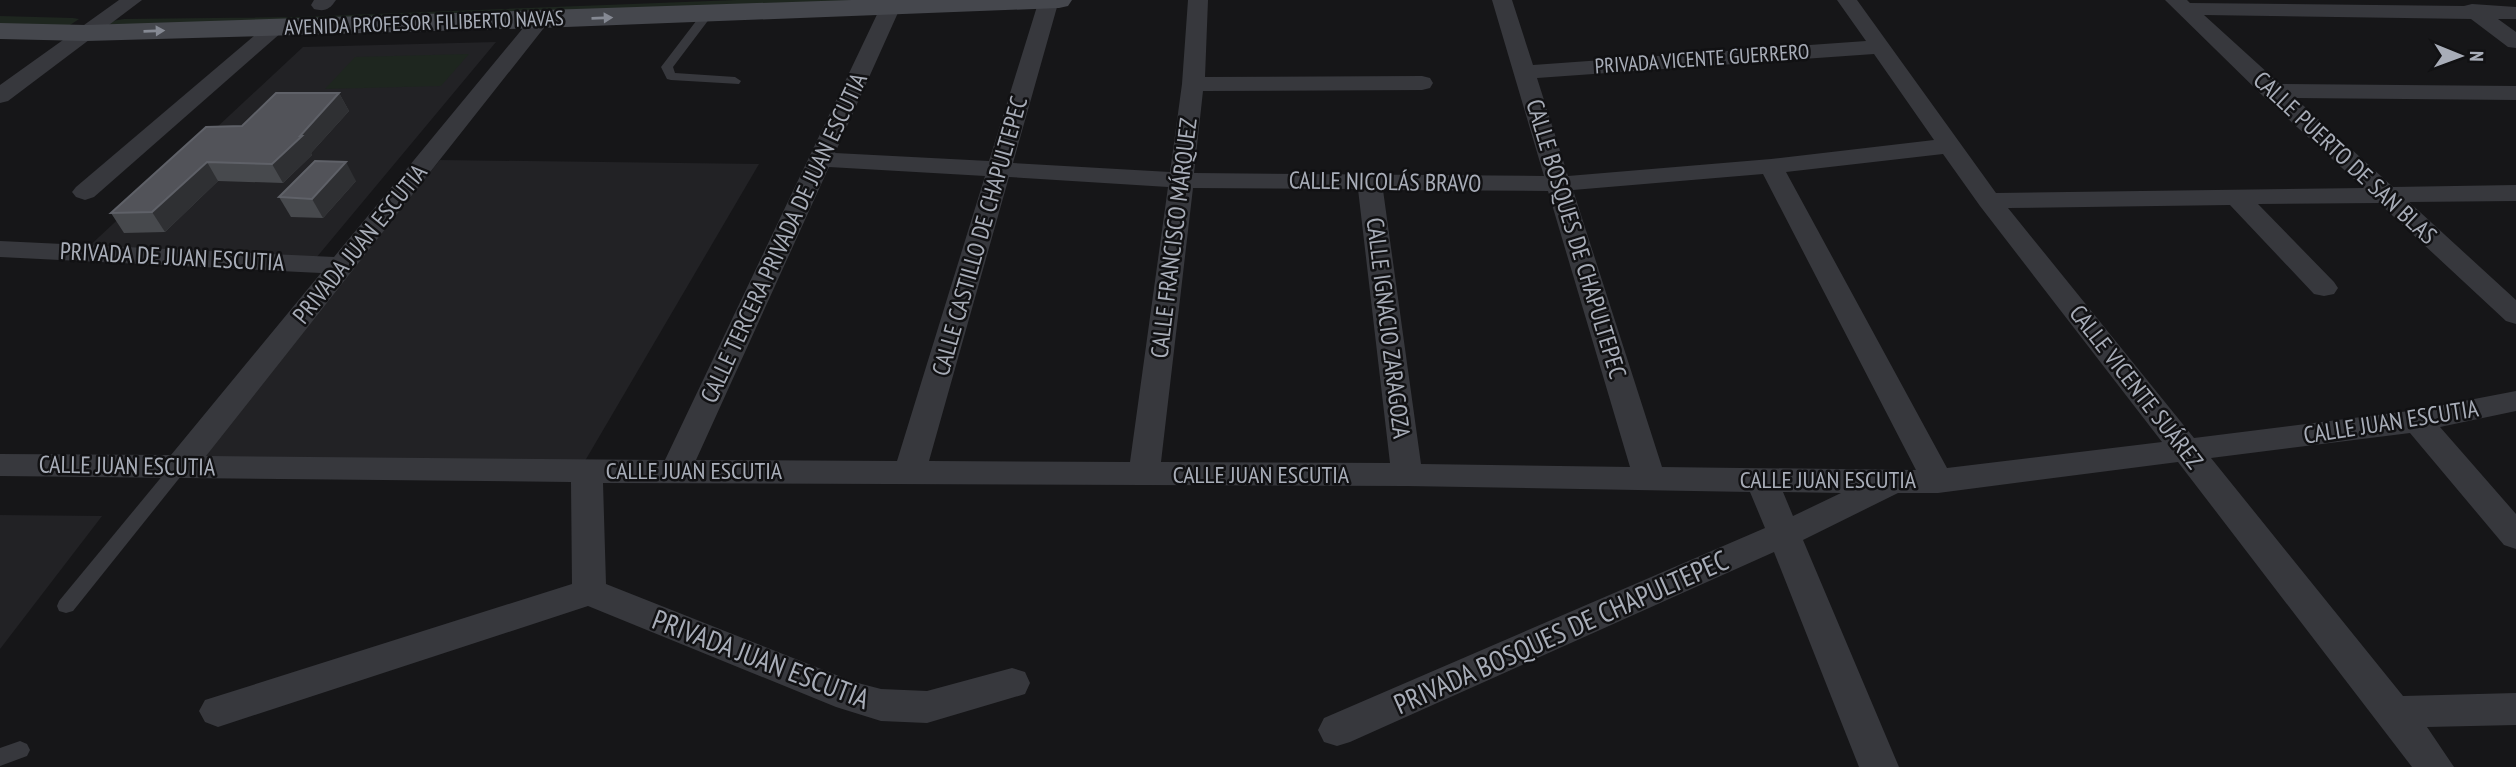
<svg xmlns="http://www.w3.org/2000/svg" width="2516" height="767" viewBox="0 0 2516 767" font-family="'PT Sans Narrow',sans-serif">
	<style>
		.built { fill: #222225 }
		.green { fill: #1e261f }
		.lines { fill: none; stroke-linecap: round; stroke-linejoin: round }
		.lane { fill: #37383d; fill-rule: evenodd }
		.street { fill: #37383d; fill-rule: evenodd }
		.secondary { fill: #45474d; fill-rule: evenodd }
		.wall { fill: #47494d }
		.shaded-wall { fill: #2f3033 }
		.building { fill: #525359; stroke: #5f6168; stroke-width: 2 }
		.oneway { fill: #858993 }
		.labels { text-anchor: middle; stroke-width: 5; stroke-linejoin: round; paint-order: stroke }
		.far-street-label { font-size: 21px; fill: #a8adb8; stroke: #111113 }
		.street-label { font-size: 24px; fill: #a8adb8; stroke: #111113 }
		.near-street-label { font-size: 28px; fill: #a8adb8; stroke: #111113 }
	</style>
	<rect width="100%" height="100%" fill="#161618"/>
	<g class="built">
		<polygon points="496,42 311,264 84,251 303,47"/>
		<polygon points="440,160 759,164 582,466 192,458"/>
		<polygon points="0,515 102,516 0,649"/>
	</g>
	<g class="green">
		<polygon points="736,0 960,0 107,28 112,21 124,19 298,17"/>
		<polygon points="0,16 73,18 79,19 70,25 0,27"/>
		<polygon points="469,54 441,86 325,89 355,57"/>
	</g>
	<g class="lines">
		<g class="lane">
			<polygon points="707,11 713,14 673,67 675,73 735,77 741,81 739,84 671,80 667,79 661,67 703,12"/>
			<polygon points="179,461 185,463 187,467 185,471 73,611 66,613 59,611 57,606 59,601 173,463"/>
			<polygon points="20,741 27,744 30,750 27,756 0,766 0,748"/>
		</g>
		<g class="street">
			<polygon points="119,0 142,0 8,101 0,103 0,85"/>
			<path d="M314 0H336C330 9 325 12 314 9L311 5Z"/>
			<path d="M892 0 898 2 901 6 835 153 989 161 1039 0H1059L1013 163 1170 172 1182 84 1188 0H1208L1205 77 1422 76 1430 78 1433 83 1430 88 1422 90 1203 91 1194 173 1544 176 1492 0H1512L1533 65 1866 41 1837 0H1857L1996 193 2364 188 2263 96 2165 0H2187L2190 3 2464 6 2472 4 2516 7V19H2498L2516 32V48L2508 47 2471 19 2204 15 2280 84 2516 86V100L2295 98 2393 187 2516 185V201L2409 202 2516 300V324L2506 321 2379 203 2258 204 2334 282 2338 288 2334 294 2324 296 2314 294 2230 205 2008 208 2194 438 2417 410 2516 391V411L2440 427 2516 514V549L2504 545 2410 433 2211 458 2403 696 2516 693V725L2427 727 2454 767H2412L2178 462 1938 493H1898L1803 540 1899 767H1859L1774 552 1350 742 1337 746 1324 742 1318 730 1324 718 1765 528 1750 492 1407 486 603 483 606 584 854 682 881 689 927 691 1012 668 1025 672 1030 683 1025 694 927 723 881 721 836 707 588 606 218 727 205 722 199 711 205 700 572 584 571 482 0 476V454L171 455 321 273 0 257V241L334 257 533 16H547L550 20 547 24 206 456 665 460 881 6 884 2ZM1874 54 1934 140 1771 159 1568 176 1537 78ZM1943 154 1980 206 2162 442 1947 468 1786 172ZM829 167 985 176 897 461 696 460ZM1763 174 1916 470 1662 467 1573 190ZM1009 177 1168 187 1130 462 929 461ZM1193 188 1358 189 1390 463 1161 462ZM1383 190 1548 191 1630 467 1421 464ZM1783 492 1841 493 1793 516Z"/>
			<polygon points="275,22 282,24 286,28 282,32 94,197 85,200 76,197 72,192 76,187 268,24"/>
		</g>
		<polygon class="secondary" points="851,0 1072,0 1068,6 1059,8 540,28 86,41 0,39 0,23 86,25"/>
	</g>
	<g class="wall">
		<polygon points="339,93 349,111 311,153 312,155 283,183 218,181 165,232 124,233 111,213 242,126"/>
		<polygon points="356,181 323,218 291,217 279,197"/>
	</g>
	<g class="shaded-wall">
		<polygon points="339,93 349,111 311,153 312,155 283,183 272,164"/>
		<polygon points="207,162 218,181 165,232 152,212"/>
		<polygon points="346,162 356,181 323,218 312,199"/>
	</g>
	<g class="building">
		<polygon points="276,93 339,93 300,136 302,136 272,164 207,162 152,212 111,213 206,127 242,126"/>
		<polygon points="315,161 346,162 312,199 279,197"/>
	</g>
	<defs><path id="oneway-solid" d="M-6-.8H1V-3.2L6.5 0L1 3.2V.8H-6Z" transform="scale(1.75)"/></defs>
	<g class="oneway">
		<use href="#oneway-solid" transform="translate(602 18) rotate(-2)"/>
		<use href="#oneway-solid" transform="translate(154 31) rotate(-2)"/>
	</g>
	<g class="labels">
		<g class="far-street-label">
			<text transform="translate(424 23) rotate(-2)" y="7">AVENIDA PROFESOR FILIBERTO NAVAS</text>
			<text transform="translate(1702 59) rotate(-4)" y="7">PRIVADA VICENTE GUERRERO</text>
		</g>
		<g class="street-label">
			<text transform="translate(2345 158) rotate(43)" y="8">CALLE PUERTO DE SAN BLAS</text>
			<text transform="translate(1385 182) rotate(1)" y="8">CALLE NICOLÁS BRAVO</text>
			<text transform="translate(980 236) rotate(-74)" y="8">CALLE CASTILLO DE CHAPULTEPEC</text>
			<text transform="translate(784 238) rotate(-65)" y="8">CALLE TERCERA PRIVADA DE JUAN ESCUTIA</text>
			<text transform="translate(1174 238) rotate(-83)" y="8">CALLE FRANCISCO MÁRQUEZ</text>
			<text transform="translate(1576 239) rotate(73)" y="8">CALLE BOSQUES DE CHAPULTEPEC</text>
			<text transform="translate(360 244) rotate(-51)" y="8">PRIVADA JUAN ESCUTIA</text>
			<text transform="translate(172 257) rotate(3)" y="8">PRIVADA DE JUAN ESCUTIA</text>
			<text transform="translate(1388 328) rotate(83)" y="8">CALLE IGNACIO ZARAGOZA</text>
			<text transform="translate(2136 387) rotate(52)" y="8">CALLE VICENTE SUÁREZ</text>
			<text transform="translate(2391 422) rotate(-9)" y="8">CALLE JUAN ESCUTIA</text>
			<text transform="translate(127 466) rotate(1)" y="8">CALLE JUAN ESCUTIA</text>
			<text x="694" y="479">CALLE JUAN ESCUTIA</text>
			<text x="1261" y="483">CALLE JUAN ESCUTIA</text>
			<text x="1828" y="488">CALLE JUAN ESCUTIA</text>
		</g>
		<g class="near-street-label">
			<text transform="translate(1561 632) rotate(-24)" y="10">PRIVADA BOSQUES DE CHAPULTEPEC</text>
			<text transform="translate(761 659) rotate(21)" y="10">PRIVADA JUAN ESCUTIA</text>
		</g>
	</g>
	<g transform="translate(2460 56) rotate(91)" stroke="#111113" stroke-width="5" paint-order="stroke">
	<path d="M0-5L12 26L0 18L-12 26Z" fill="#a8adb8"/>
	<text y="-10" font-size="19" font-weight="bold" text-anchor="middle" fill="#a8adb8">N</text>
	</g>
</svg>
